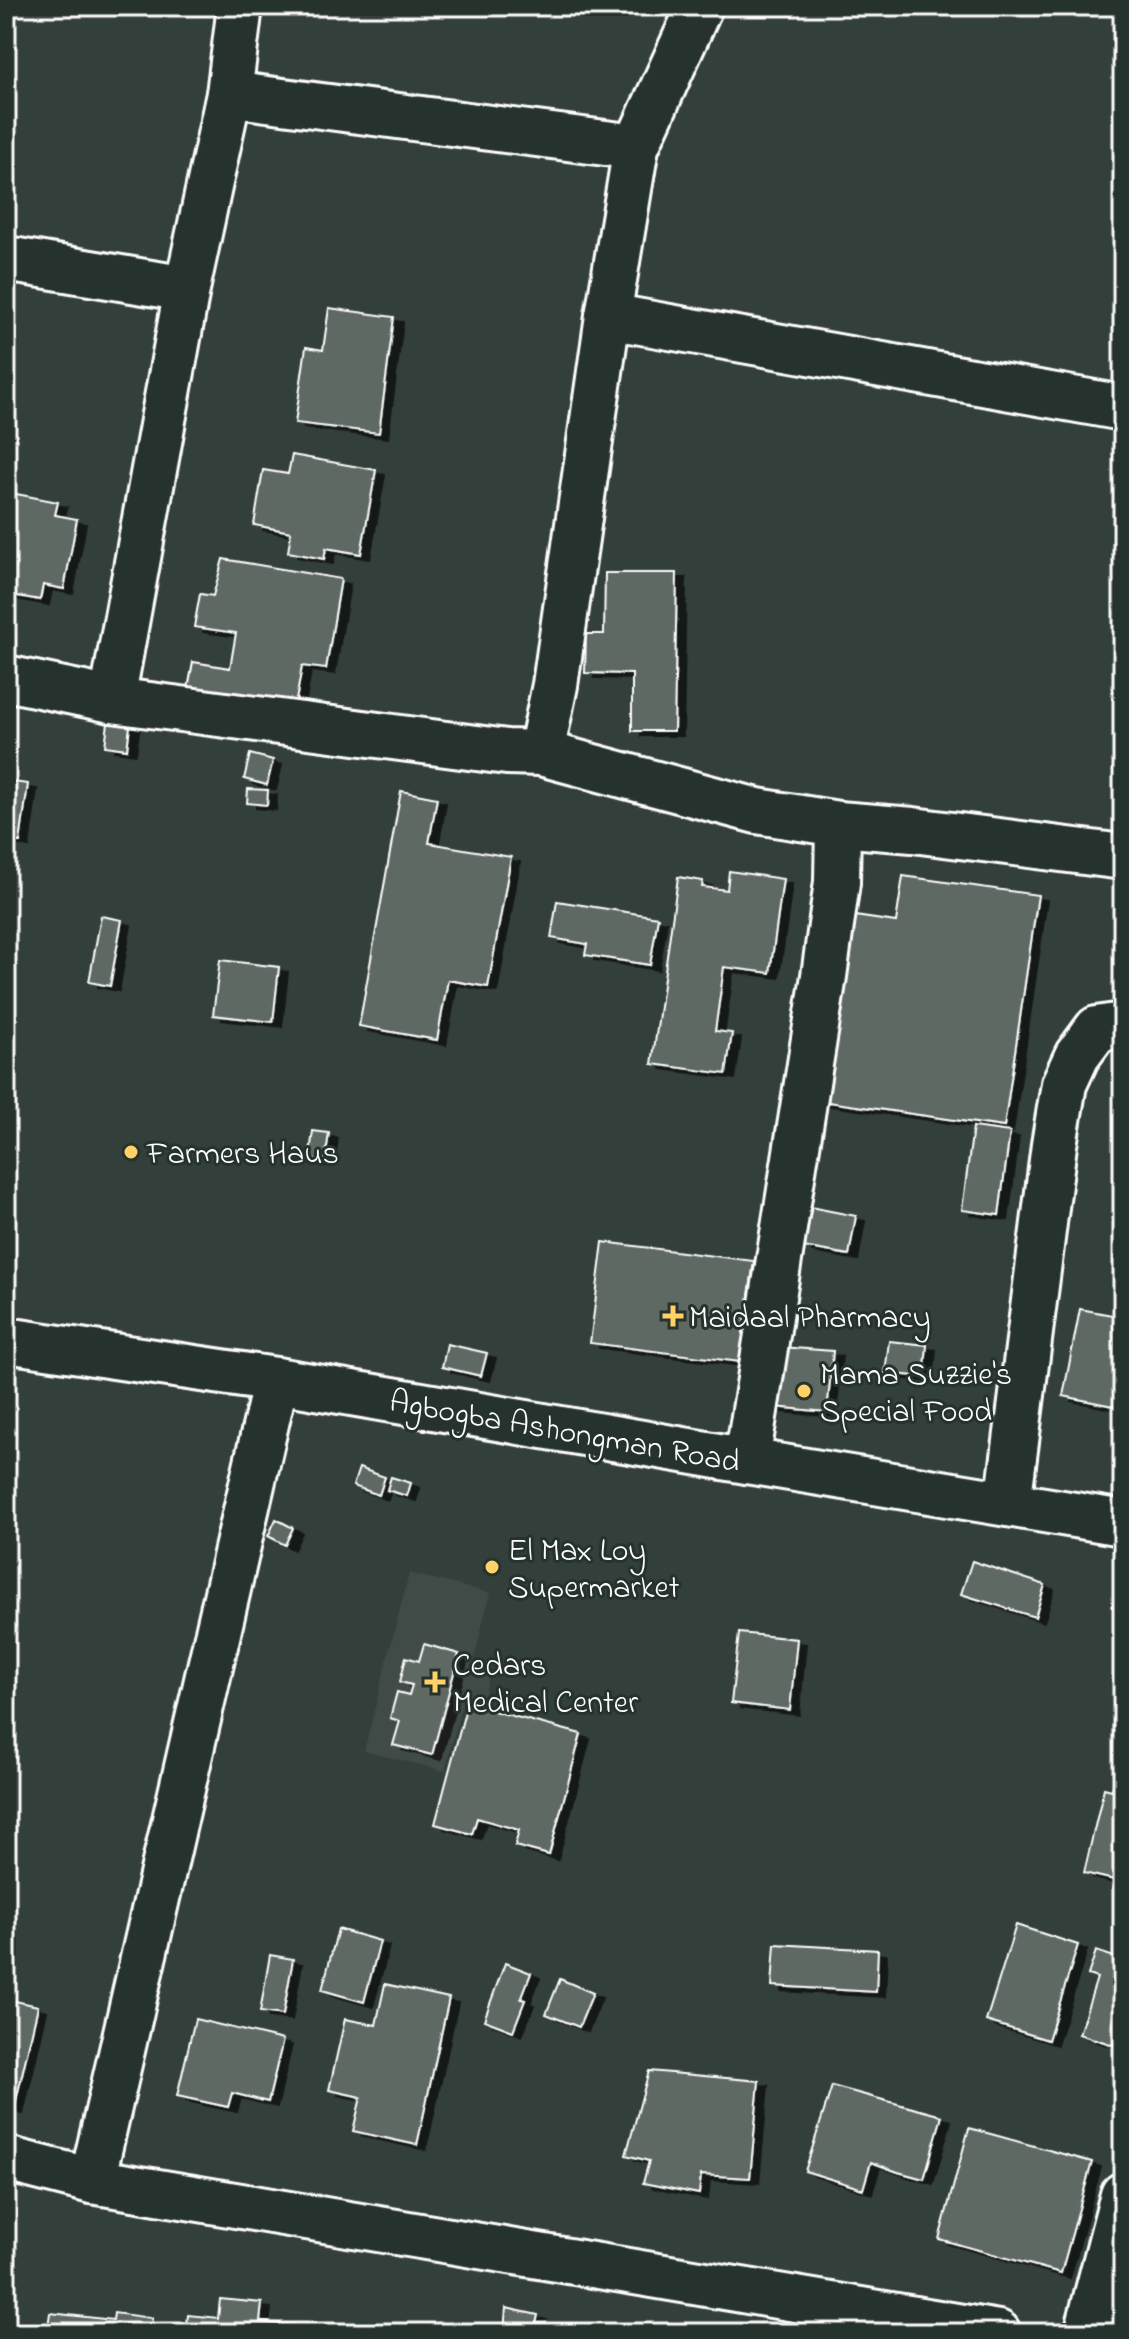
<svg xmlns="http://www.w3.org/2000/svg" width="1129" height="2339" viewBox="0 0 1129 2339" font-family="'Indie Flower',sans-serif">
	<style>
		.built { fill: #404c47 }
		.building { fill: #5f6964; stroke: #fff; stroke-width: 2; filter: url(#shadow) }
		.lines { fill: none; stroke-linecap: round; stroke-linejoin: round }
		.minor-casing { stroke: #fff; stroke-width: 50 }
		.minor { stroke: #26332d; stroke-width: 44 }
		.poi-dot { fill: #ffd166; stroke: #26332d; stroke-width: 3 }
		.labels { text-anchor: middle; stroke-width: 6; stroke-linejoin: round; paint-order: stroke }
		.poi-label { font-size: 32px; fill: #fff; stroke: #26332d; text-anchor: start }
		.street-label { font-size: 32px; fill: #fff; stroke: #26332d }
	</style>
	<defs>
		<filter id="shadow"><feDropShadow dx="9" dy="5" stdDeviation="0" flood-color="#0009"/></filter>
	</defs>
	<rect width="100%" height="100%" fill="#333f3a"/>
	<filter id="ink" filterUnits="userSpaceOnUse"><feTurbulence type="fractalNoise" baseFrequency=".0125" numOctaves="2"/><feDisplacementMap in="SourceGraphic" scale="16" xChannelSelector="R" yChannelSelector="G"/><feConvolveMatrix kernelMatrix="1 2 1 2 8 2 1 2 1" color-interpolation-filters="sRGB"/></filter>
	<g filter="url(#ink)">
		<polygon class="built" points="409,1573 490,1593 473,1663 491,1668 483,1701 464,1696 445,1771 364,1751"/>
		<g class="building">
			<polygon points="329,308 394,317 379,433 295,423 306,347 323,350"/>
			<polygon points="292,455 376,470 361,554 326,548 324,559 288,552 291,532 254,525 263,470 288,474"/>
			<polygon points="6,492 58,502 55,515 77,519 64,589 43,585 40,600 6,594"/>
			<polygon points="223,559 341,579 326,669 302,666 294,712 187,694 193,662 230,668 236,633 194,627 200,594 213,596"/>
			<polygon points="605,573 677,573 674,731 632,731 632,674 585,673 586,634 604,634"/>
			<polygon points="132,711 127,749 105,746 109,715"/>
			<polygon points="250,754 273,760 267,785 244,779"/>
			<polygon points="6,781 28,784 20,842 6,840"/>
			<polygon points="248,789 268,790 267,805 247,803"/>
			<polygon points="401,791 437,798 429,843 511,857 488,987 448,980 437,1040 359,1026"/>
			<polygon points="729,871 783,879 770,973 724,967 715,1031 732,1033 726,1074 652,1064 678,877 703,881 702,887 727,890"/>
			<polygon points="903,876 1038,895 1004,1127 821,1101 848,915 896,922"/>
			<polygon points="557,901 658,917 650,965 585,955 587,944 551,938"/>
			<polygon points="101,916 122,920 110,986 89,982"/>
			<polygon points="220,960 279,967 273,1022 213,1015"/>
			<polygon points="973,1127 1010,1132 999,1215 962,1210"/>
			<polygon points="313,1131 329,1133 325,1162 309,1160"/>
			<polygon points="810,1207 856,1216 849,1255 803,1247"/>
			<polygon points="603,1242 754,1261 740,1362 590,1343"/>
			<polygon points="1080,1309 1123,1317 1123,1408 1063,1396"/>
			<polygon points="889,1341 927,1345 924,1377 885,1373"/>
			<polygon points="447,1344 487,1353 481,1376 442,1367"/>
			<polygon points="780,1347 833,1351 827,1412 774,1407"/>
			<polygon points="359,1468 385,1477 379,1495 353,1486"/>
			<polygon points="391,1477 411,1483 407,1496 387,1490"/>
			<polygon points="276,1519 293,1528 285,1545 268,1536"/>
			<polygon points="972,1561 1045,1585 1035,1617 961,1594"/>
			<polygon points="739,1633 797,1639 790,1710 731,1703"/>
			<polygon points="424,1644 459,1654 432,1755 393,1745 400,1721 390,1718 397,1692 409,1695 412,1685 400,1682 406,1657 419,1661"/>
			<polygon points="467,1704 581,1734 549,1855 515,1846 519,1830 477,1818 472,1834 435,1824"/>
			<polygon points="1123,1747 1123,1882 1084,1873 1104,1788 1112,1790"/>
			<polygon points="1016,1925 1078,1945 1048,2040 986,2021"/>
			<polygon points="338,1929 380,1941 364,2002 322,1990"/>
			<polygon points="775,1944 878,1950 876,1992 772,1986"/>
			<polygon points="1096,1951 1123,1960 1123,2038 1120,2047 1079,2034 1097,1978 1088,1975"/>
			<polygon points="270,1955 293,1959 283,2015 260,2012"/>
			<polygon points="505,1963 531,1973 521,1999 525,2000 513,2031 484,2020"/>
			<polygon points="560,1979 593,1993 579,2027 546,2014"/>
			<polygon points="385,1984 449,1998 417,2145 353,2131 361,2097 329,2090 345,2019 376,2025"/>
			<polygon points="6,1999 38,2006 14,2109 6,2107"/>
			<polygon points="195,2019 283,2040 268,2102 232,2093 228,2107 177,2096"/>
			<polygon points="649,2071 759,2081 750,2178 701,2175 699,2194 643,2183 649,2161 626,2155"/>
			<polygon points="832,2086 942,2116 924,2179 898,2172 871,2162 863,2189 805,2171"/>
			<polygon points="969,2128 1092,2162 1061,2273 939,2239"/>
			<polygon points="220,2299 262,2303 260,2322 294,2325 294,2333 186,2333 188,2315 218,2318"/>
			<polygon points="506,2308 538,2315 534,2333 504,2331"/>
			<polygon points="50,2313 113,2320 114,2313 152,2318 151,2333 47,2333"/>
		</g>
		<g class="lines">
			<defs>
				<g id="minor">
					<polyline points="229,94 636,147"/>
					<polyline points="6,259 187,289"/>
					<polyline points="608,316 1123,408"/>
					<polyline points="6,678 112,700 507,752 541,753 555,685 608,316 636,147 700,6"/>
					<polyline points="112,700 187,289 229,94 240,6"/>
					<polyline points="541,753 757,811 838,824 837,882 824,976 747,1461"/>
					<polyline points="838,824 913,830 1123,857"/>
					<polyline points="6,1340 276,1380 747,1461 1123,1523"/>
					<polyline points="1008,1504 1054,1145 1064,1084 1077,1056 1097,1029 1123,1025"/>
					<polyline points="6,2159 92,2181 998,2333"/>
					<polyline points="92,2181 276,1380"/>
					<polyline points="1087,2333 1123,2195"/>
				</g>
			</defs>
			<use href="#minor" class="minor-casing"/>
			<use href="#minor" class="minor"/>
		</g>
	</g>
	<g class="poi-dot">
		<circle cx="131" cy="1152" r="8"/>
		<path d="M669 1304h8v8h8v8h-8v8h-8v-8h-8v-8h8z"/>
		<circle cx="804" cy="1391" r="8"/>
		<circle cx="492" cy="1567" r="8"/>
		<path d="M431 1670h8v8h8v8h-8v8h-8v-8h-8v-8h8z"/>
	</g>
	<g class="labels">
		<g class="poi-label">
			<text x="147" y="1163">Farmers Haus</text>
			<text x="689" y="1327">Maidaal Pharmacy</text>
			<text x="820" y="1384">Mama Suzzie's<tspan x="820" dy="37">Special Food</tspan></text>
			<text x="508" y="1560">El Max Loy<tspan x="508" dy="37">Supermarket</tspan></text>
			<text x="453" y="1675">Cedars<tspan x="453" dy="37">Medical Center</tspan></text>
		</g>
		<g class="street-label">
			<text transform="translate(565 1430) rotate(10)" y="11">Agbogba Ashongman Road</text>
		</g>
	</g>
	<rect width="1129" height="2339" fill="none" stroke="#26332d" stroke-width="32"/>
	<rect x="16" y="16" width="1097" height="2307" fill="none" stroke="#fff" stroke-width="3" filter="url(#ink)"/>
</svg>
